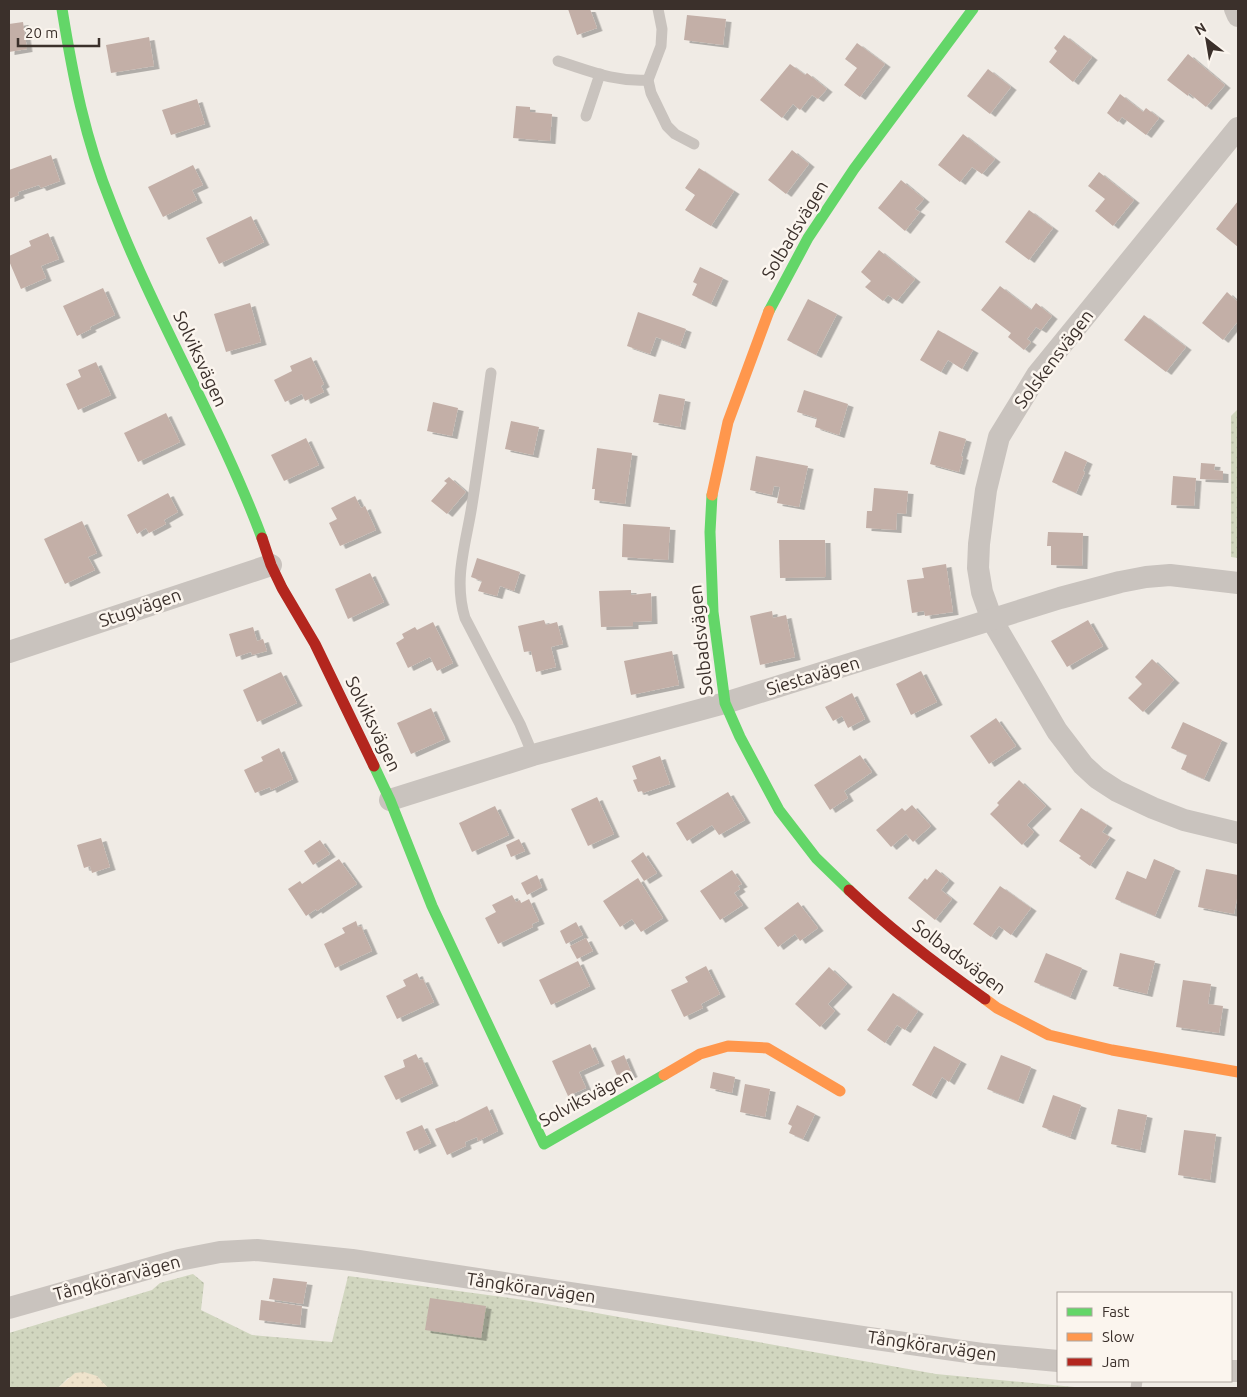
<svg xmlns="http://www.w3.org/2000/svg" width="1247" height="1397" viewBox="0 0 1247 1397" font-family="Ubuntu,sans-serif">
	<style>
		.grass { fill: url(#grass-dots) }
		.sand { fill: url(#sand-dots) }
		.building { fill: #c3afa7; filter: url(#shadow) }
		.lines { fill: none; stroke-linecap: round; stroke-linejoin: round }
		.lane { stroke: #c9c3be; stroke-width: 11 }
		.street { stroke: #c9c3be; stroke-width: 22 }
		.fast { stroke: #63d668; stroke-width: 11 }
		.slow { stroke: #ff974d; stroke-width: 11 }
		.jam { stroke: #b3261e; stroke-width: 11 }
		.labels { text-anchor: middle; stroke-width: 5; stroke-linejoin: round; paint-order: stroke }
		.street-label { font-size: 18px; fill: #3b302b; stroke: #fbf5ee }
	</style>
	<defs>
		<pattern id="grass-dots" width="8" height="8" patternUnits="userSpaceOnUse" patternTransform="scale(1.25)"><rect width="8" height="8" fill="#d1d6bf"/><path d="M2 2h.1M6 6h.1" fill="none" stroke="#b4b8a4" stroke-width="1.8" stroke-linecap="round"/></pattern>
		<pattern id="sand-dots" width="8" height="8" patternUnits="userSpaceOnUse" patternTransform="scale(1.25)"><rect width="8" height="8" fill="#efe3cc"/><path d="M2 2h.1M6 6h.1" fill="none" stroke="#cec3af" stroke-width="1.8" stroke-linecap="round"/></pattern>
		<filter id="shadow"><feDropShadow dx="5.5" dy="3" stdDeviation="0" flood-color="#0004"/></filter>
	</defs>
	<rect width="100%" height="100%" fill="#f0ebe5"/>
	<g class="grass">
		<polygon points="1238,409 1238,558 1231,557 1231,416"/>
		<polygon points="193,1274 204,1283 201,1310 252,1335 332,1342 348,1276 524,1300 936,1374 1085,1388 295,1388 289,1387 287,1388 108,1388 97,1376 68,1378 58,1388 9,1388 9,1333 152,1290 160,1283"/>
	</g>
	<polygon class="sand" points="84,1372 97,1376 108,1388 58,1388 75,1373"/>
	<g class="building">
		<polygon points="568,9 590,9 597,28 577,35"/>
		<polygon points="687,15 726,19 723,45 684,40"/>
		<polygon points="23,22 27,49 9,52 9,24"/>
		<polygon points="1064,35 1092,57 1073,82 1049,62 1057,51 1054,48"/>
		<polygon points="149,37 154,66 111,73 106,45"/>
		<polygon points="857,43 885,64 860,97 844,85 857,68 845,59"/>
		<polygon points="1188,54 1225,85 1206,107 1189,93 1188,96 1167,80"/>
		<polygon points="790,64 805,75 807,73 827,89 818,99 812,95 800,110 793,104 782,118 760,100"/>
		<polygon points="988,69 1011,87 990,114 967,96"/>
		<polygon points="1120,94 1143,112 1146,108 1159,118 1146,135 1122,117 1118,122 1107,113"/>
		<polygon points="197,99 205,124 171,135 162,110"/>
		<polygon points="516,106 530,107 530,112 552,114 550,141 513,138"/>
		<polygon points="963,134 995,159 982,174 972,167 960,182 938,165"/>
		<polygon points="792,150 809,164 786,194 768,180"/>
		<polygon points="51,155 60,181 41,188 39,185 18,192 19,195 9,199 9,170"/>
		<polygon points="193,165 203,185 192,190 197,200 163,217 148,187"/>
		<polygon points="699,168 734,191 711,226 685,210 695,195 685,188"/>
		<polygon points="1099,172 1134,200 1113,226 1095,211 1105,199 1088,186"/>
		<polygon points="901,180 924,199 915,209 920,212 905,231 878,208"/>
		<polygon points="1238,201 1238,247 1216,229"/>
		<polygon points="1029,210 1053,228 1029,260 1005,242"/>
		<polygon points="251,216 264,242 219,264 206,238"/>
		<polygon points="48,233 59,259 41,266 46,278 21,289 9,261 9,256 31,246 29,241"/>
		<polygon points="879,250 915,279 897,301 888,295 883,301 865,287 871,281 861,272"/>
		<polygon points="700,267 723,278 711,304 692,295 697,284 693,282"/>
		<polygon points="1000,286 1031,310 1036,303 1052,316 1041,330 1036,327 1027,339 1031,342 1024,350 1008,337 1011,333 981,310"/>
		<polygon points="103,288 115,315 90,327 91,329 77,336 63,306"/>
		<polygon points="1227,292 1238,302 1238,321 1223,340 1202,323"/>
		<polygon points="808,299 837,314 816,355 787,340"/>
		<polygon points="250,303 261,342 226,352 214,314"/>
		<polygon points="638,312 686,329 680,346 656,337 650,354 627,346"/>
		<polygon points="1144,315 1186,347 1166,372 1124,340"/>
		<polygon points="938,330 973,350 962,369 948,360 941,372 920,360"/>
		<polygon points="311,357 324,384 321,386 324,392 305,401 302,394 285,402 274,380 292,371 290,366"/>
		<polygon points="96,362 111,395 78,410 66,384 81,377 78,370"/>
		<polygon points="804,390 848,404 839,435 815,427 817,418 797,412"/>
		<polygon points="659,394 685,399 680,427 653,422"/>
		<polygon points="433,402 458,408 452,436 427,431"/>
		<polygon points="166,413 180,442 138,462 124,433"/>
		<polygon points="511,421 539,427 533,455 505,449"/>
		<polygon points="939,431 966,439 961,456 963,457 959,472 930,464"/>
		<polygon points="306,438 319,465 284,481 271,455"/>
		<polygon points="597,448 632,453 625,504 594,500 595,489 592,489"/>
		<polygon points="1065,451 1087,461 1083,471 1085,472 1076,493 1052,482"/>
		<polygon points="756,456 808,466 799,507 777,503 780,487 774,486 772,495 750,490"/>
		<polygon points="1201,463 1215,464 1214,470 1223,471 1223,480 1200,479"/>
		<polygon points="1173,476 1196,478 1194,506 1171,505"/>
		<polygon points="449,477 466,492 447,514 431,501 447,483 444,481"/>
		<polygon points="874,488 908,491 906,514 897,513 896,530 866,528 867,511 872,511"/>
		<polygon points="168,493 178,512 164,520 166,524 149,533 146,528 137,534 127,515"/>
		<polygon points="355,496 361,508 365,506 376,530 340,546 329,523 337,519 331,508"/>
		<polygon points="82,521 97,553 88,557 95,570 65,584 44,539"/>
		<polygon points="623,524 670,527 668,560 622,557"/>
		<polygon points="1048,532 1083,533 1082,566 1051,565 1051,546 1047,546"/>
		<polygon points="779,540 825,540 826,577 780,578"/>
		<polygon points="477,558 520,572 514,591 500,586 497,596 478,591 482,581 471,577"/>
		<polygon points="946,564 953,612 925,616 924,611 912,613 907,580 924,578 922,568"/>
		<polygon points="370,573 384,602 348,619 335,589"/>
		<polygon points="631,590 631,595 651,593 652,621 633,622 633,626 601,627 599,591"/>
		<polygon points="772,611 773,618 786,615 795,657 760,665 750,616"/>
		<polygon points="544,620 546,625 557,622 563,644 551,647 556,667 536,672 531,651 524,652 518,626"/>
		<polygon points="1088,620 1103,646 1067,667 1051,641"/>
		<polygon points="433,622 453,663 437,671 430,657 408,668 396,643 404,638 402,634 415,627 417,630"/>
		<polygon points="253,627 257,641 263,639 267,651 252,655 251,652 236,657 229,634"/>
		<polygon points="672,651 679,685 631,695 624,661"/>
		<polygon points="1152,659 1174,680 1143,712 1128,698 1142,684 1135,677"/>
		<polygon points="921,671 937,702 911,715 896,684"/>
		<polygon points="281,672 297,703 257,722 243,690"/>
		<polygon points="852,693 865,719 848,728 842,716 833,721 825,707"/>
		<polygon points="431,708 445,739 411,754 397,723"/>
		<polygon points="996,718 1016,746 989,764 970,736"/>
		<polygon points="1183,722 1222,740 1204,779 1181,769 1187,755 1171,748"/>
		<polygon points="279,748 293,779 271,790 270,787 255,793 244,770 263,761 261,757"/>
		<polygon points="860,755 872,772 844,791 848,798 830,810 814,785"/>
		<polygon points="660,756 670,784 643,793 642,791 638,792 633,780 637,779 632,766"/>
		<polygon points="1019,780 1046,806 1027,825 1034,832 1022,845 990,814 999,805 997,803"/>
		<polygon points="728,792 745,820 719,835 712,825 687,841 676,823"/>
		<polygon points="597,797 614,834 588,846 571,809"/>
		<polygon points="912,805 931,826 913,842 906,834 891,847 876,830 902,808 905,811"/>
		<polygon points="495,806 509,835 472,852 459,823"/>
		<polygon points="1081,808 1107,825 1102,832 1110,837 1090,866 1079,858 1081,856 1059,841"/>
		<polygon points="101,838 110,867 92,873 90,866 84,868 77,845"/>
		<polygon points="519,839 525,851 511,857 506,845"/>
		<polygon points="320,840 330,854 313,865 304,851"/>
		<polygon points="643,852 657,873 644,881 631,861"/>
		<polygon points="339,859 357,884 317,911 316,909 306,916 288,889 300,881 302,884"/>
		<polygon points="1154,859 1175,868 1155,916 1115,899 1127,871 1146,879"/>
		<polygon points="936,869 949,880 941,890 952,899 935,920 908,898 925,878 927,880"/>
		<polygon points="1206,869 1238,875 1238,893 1234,914 1198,907"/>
		<polygon points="732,870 742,884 738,886 740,889 734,893 743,905 720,920 700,891"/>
		<polygon points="537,875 542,887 527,895 521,883"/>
		<polygon points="638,878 663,918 641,932 632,919 620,927 603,901"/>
		<polygon points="1000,886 1031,908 1011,935 999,926 991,937 973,924"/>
		<polygon points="512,895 516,902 520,900 521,903 529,899 539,921 532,924 533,927 498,944 485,918 496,912 492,905"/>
		<polygon points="798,902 818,928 800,941 795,934 778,947 764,928"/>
		<polygon points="356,921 358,927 361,926 372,951 335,968 324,944 345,933 342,928"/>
		<polygon points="576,922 583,935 566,944 560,931"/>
		<polygon points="586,938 593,951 577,959 570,946"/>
		<polygon points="1046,953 1082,968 1070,997 1034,982"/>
		<polygon points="1120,953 1155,961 1147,994 1113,986"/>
		<polygon points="578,961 590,986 551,1005 539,980"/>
		<polygon points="706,966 720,994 701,1004 703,1008 684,1017 671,990 688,982 685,977"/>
		<polygon points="829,967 847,984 828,1004 835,1011 820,1027 795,1004"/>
		<polygon points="417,973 420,980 423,979 434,1002 397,1019 386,996 406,986 403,980"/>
		<polygon points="1183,980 1211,984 1208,1004 1223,1006 1219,1033 1176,1027"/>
		<polygon points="893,993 918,1011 905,1030 897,1025 885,1043 867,1030"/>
		<polygon points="590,1044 599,1063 579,1072 586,1088 568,1096 552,1061"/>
		<polygon points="934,1046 961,1061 949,1082 942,1077 931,1096 912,1085"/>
		<polygon points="416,1054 419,1060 422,1059 433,1083 396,1100 384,1076 405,1067 403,1060"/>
		<polygon points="624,1055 632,1074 619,1080 611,1061"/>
		<polygon points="1001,1055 1031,1067 1018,1101 987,1089"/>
		<polygon points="713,1072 735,1077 732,1093 710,1088"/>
		<polygon points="745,1084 770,1089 765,1117 740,1112"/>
		<polygon points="1053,1095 1081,1105 1070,1137 1042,1127"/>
		<polygon points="797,1105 815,1114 803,1139 789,1133 792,1126 788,1124"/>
		<polygon points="487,1106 498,1131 478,1141 477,1137 465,1142 466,1146 447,1155 435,1129 455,1121 455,1122"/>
		<polygon points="1118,1109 1147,1115 1140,1150 1111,1144"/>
		<polygon points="422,1125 431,1143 414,1151 406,1132"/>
		<polygon points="1184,1130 1216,1134 1210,1180 1178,1175"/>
		<polygon points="273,1278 307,1282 303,1304 269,1299"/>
		<polygon points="430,1298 486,1306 481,1338 425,1330"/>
		<polygon points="261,1300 302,1306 300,1325 259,1320"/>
	</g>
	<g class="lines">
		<g class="lane">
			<polyline points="658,9 662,29 661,46 648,80 651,93 667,126 675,134 694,144"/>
			<path d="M558 61C590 71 614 82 648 80"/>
			<polyline points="586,116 600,74"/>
			<path d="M491 373C485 417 479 461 472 505 466 544 453 579 465 618L520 724 533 755"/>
			<polyline points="1136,1388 1137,1381"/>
		</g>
		<g class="street">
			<polyline points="1235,9 1238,16"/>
			<polyline points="1238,128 1037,375 999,437 986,490 979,544 978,568 982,592 992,620 1057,731 1083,765 1097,778 1117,791 1153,808 1184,820 1238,833"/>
			<polyline points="9,652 271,565"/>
			<polyline points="390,800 533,755 725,703 1060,598 1120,582 1146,577 1170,575 1238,583"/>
			<polyline points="9,1308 179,1260 220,1252 257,1250 352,1260 869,1338 982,1354 1058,1361"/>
			<polyline points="1231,1371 1238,1371"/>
		</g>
		<g class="fast">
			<path d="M62 9C73 77 85 139 111 203 155 318 219 423 262 538"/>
			<polyline points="769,311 808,238 854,169 973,9"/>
			<polyline points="712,495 710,532 713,612 725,703 740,737 779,810 816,858 849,890"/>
			<polyline points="374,766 390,800 432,906 544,1144 664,1075"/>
		</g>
		<g class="slow">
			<polyline points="712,495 728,422 769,311"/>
			<polyline points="985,999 997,1008 1049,1035 1112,1050 1238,1072"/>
			<polyline points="664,1075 700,1054 728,1046 767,1048 840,1091"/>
		</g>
		<g class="jam">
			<polyline points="262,538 271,565 282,588 315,644 374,766"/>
			<path d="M849 890C891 930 937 965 985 999"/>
		</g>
	</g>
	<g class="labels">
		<g class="street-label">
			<text transform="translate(795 230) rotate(-59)" y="6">Solbadsvägen</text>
			<text transform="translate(200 359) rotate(65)" y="6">Solviksvägen</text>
			<text transform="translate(1054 359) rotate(-53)" y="6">Solskensvägen</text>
			<text transform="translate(140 608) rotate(-19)" y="6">Stugvägen</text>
			<text transform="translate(701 640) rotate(-96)" y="6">Solbadsvägen</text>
			<text transform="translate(813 676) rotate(-17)" y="6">Siestavägen</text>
			<text transform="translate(373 724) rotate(64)" y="6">Solviksvägen</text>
			<text transform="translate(959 957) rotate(37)" y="6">Solbadsvägen</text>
			<text transform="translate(586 1098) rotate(-28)" y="6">Solviksvägen</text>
			<text transform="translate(117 1278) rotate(-15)" y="6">Tångkörarvägen</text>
			<text transform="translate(531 1288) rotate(8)" y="6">Tångkörarvägen</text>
			<text transform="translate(932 1346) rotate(8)" y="6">Tångkörarvägen</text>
		</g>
	</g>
	<rect width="1247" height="1397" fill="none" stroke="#3b302b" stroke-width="20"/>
	<rect x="1057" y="1292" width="175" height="90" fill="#fbf5ee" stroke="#aea6a0"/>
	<rect x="1067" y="1308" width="25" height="8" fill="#63d668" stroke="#aea6a0"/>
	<text x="1102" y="1317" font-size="15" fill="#3b302b">Fast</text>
	<rect x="1067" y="1333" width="25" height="8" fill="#ff974d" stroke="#aea6a0"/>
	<text x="1102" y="1342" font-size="15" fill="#3b302b">Slow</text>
	<rect x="1067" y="1358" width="25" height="8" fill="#b3261e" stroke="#aea6a0"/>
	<text x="1102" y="1367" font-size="15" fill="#3b302b">Jam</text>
	<g transform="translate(1207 40) rotate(329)" stroke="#fbf5ee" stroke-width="4" paint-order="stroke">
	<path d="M0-4L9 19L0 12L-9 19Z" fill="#3b302b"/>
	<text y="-8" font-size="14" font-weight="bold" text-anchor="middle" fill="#3b302b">N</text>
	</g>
	<path d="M18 38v8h81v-8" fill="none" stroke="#3b302b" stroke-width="2.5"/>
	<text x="25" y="38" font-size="15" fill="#3b302b" stroke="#fbf5ee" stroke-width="4" paint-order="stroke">20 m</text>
</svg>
